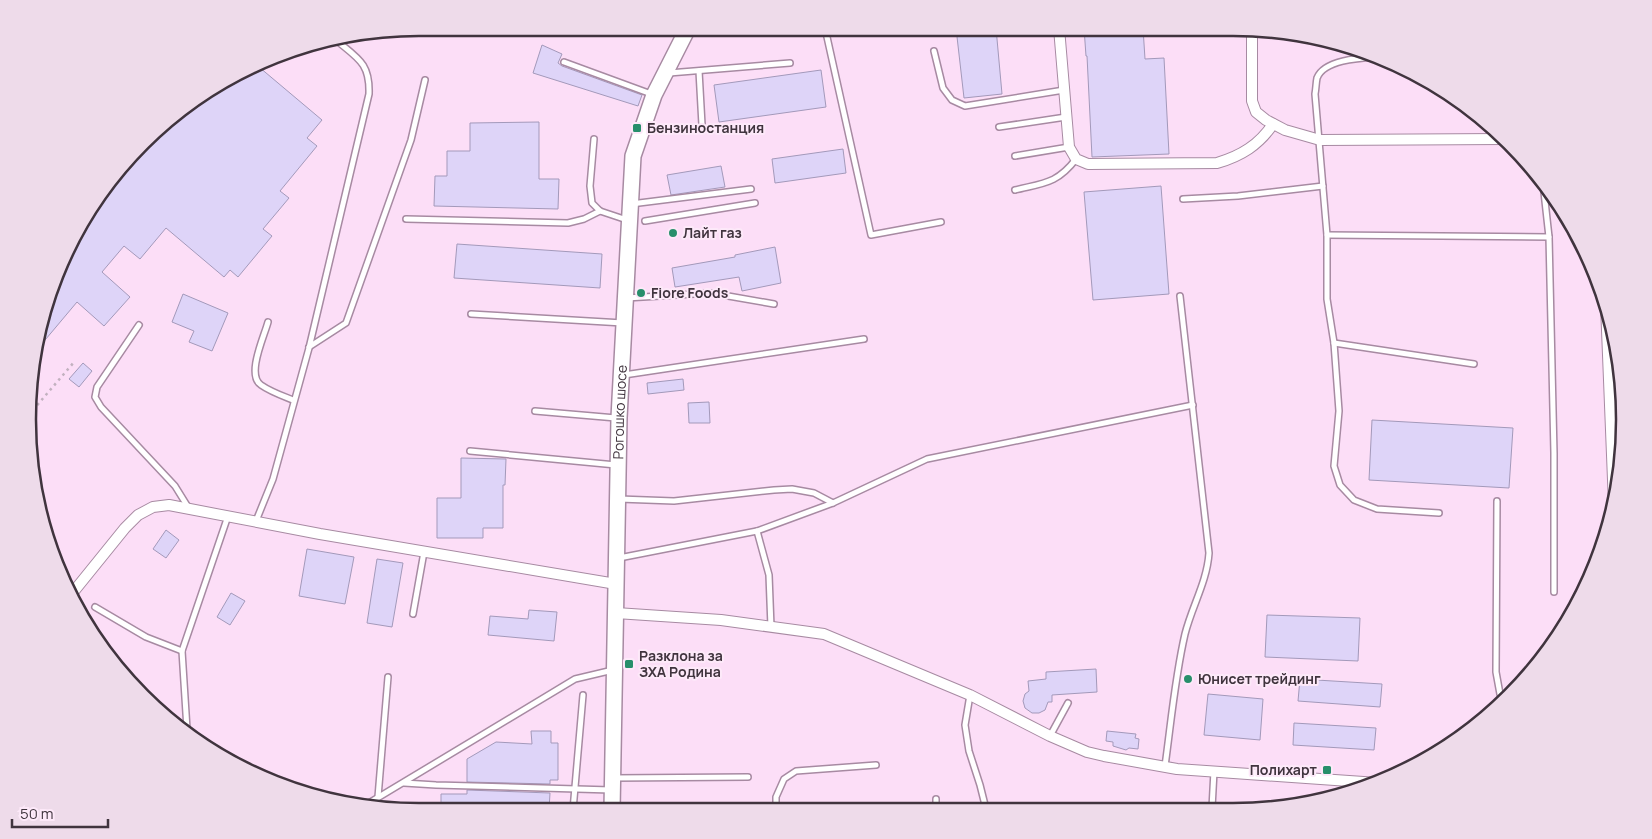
<svg xmlns="http://www.w3.org/2000/svg" width="1652" height="839" viewBox="0 0 1652 839" font-family="Manrope,sans-serif">
	<style>
		.built { fill: #fcdef7 }
		.building { fill: #ded4f8; stroke: #a399ba }
		.lines { fill: none; stroke-linecap: round; stroke-linejoin: round }
		.lane-casing { stroke: #a78aa2; stroke-width: 8 }
		.street-casing { stroke: #a78aa2; stroke-width: 12 }
		.secondary-casing { stroke: #a78aa2; stroke-width: 18 }
		.path { stroke: #c2b1bf; stroke-width: 2.5; stroke-dasharray: 2.5 4; stroke-linecap: butt }
		.lane { stroke: #fff; stroke-width: 5 }
		.street { stroke: #fff; stroke-width: 10 }
		.secondary { stroke: #fff; stroke-width: 15 }
		.poi-dot { fill: #278f6b; stroke: #fde9f9; stroke-width: 2 }
		.labels { text-anchor: middle; stroke-width: 4; stroke-linejoin: round; paint-order: stroke }
		.poi-label { font-size: 14px; font-weight: bold; fill: #40343e; stroke: #fde9f9; text-anchor: start }
		.street-label { font-size: 14px; fill: #40343e; stroke: #fde9f9 }
		.rim { fill: none; stroke: #40343e; stroke-width: 2.5 }
	</style>
	<rect width="100%" height="100%" fill="#fde9f9"/>
	<polygon class="built" points="420,28 1258,28 1334,41 1406,68 1471,108 1527,161 1572,223 1604,293 1621,368 1624,445 1611,521 1584,593 1527,678 1471,731 1382,782 1284,808 394,811 318,798 246,771 143,697 68,593 31,470 35,343 80,223 125,161 181,109 293,48"/>
	<g class="building">
		<polygon points="956,28 996,28 1002,94 964,98"/>
		<polygon points="1084,28 1143,28 1145,59 1164,58 1169,154 1092,157 1087,56 1086,56"/>
		<polygon points="542,45 562,54 558,63 562,66 642,95 638,106 533,73"/>
		<polygon points="259,67 322,120 307,138 317,146 280,191 289,198 263,229 272,236 238,277 230,270 224,277 166,228 140,259 124,246 102,272 130,297 104,326 77,302 35,352 35,343 80,223 125,161 181,109"/>
		<polygon points="821,70 826,107 719,122 714,85"/>
		<polygon points="539,122 539,179 559,179 558,209 434,206 435,176 447,176 447,151 470,151 470,123"/>
		<polygon points="843,149 846,173 775,183 772,159"/>
		<polygon points="721,166 725,187 671,195 667,175"/>
		<polygon points="1161,186 1169,294 1093,300 1084,192"/>
		<polygon points="457,244 602,254 600,288 454,278"/>
		<polygon points="775,247 781,283 742,291 739,277 675,287 672,268 735,257 735,255"/>
		<polygon points="183,294 228,313 212,351 189,342 194,331 172,322"/>
		<polygon points="83,363 92,371 79,387 69,379"/>
		<polygon points="683,379 684,390 648,394 647,383"/>
		<polygon points="709,402 710,423 689,423 688,403"/>
		<polygon points="1372,420 1513,428 1509,488 1369,480"/>
		<polygon points="461,458 506,459 505,485 503,485 503,528 483,528 483,538 437,538 437,498 461,498"/>
		<polygon points="166,530 179,540 166,558 153,549"/>
		<polygon points="307,549 354,557 345,604 299,596"/>
		<polygon points="377,559 403,563 392,627 367,623"/>
		<polygon points="231,593 245,601 230,625 217,617"/>
		<polygon points="529,610 557,612 554,641 488,635 490,616 528,619"/>
		<polygon points="1267,615 1360,618 1358,661 1265,657"/>
		<polygon points="1096,669 1097,692 1052,695 1052,702 1048,702 1045,710 1039,713 1032,713 1025,708 1023,701 1025,694 1029,691 1028,681 1046,679 1046,672"/>
		<polygon points="1300,679 1382,684 1380,707 1298,701"/>
		<polygon points="1208,694 1263,699 1260,740 1204,735"/>
		<polygon points="1294,723 1376,728 1374,750 1293,745"/>
		<polygon points="531,731 551,731 551,743 558,743 558,780 550,780 550,784 467,782 467,759 496,742 532,744"/>
		<polygon points="1107,731 1136,734 1135,738 1139,739 1138,749 1129,748 1126,750 1113,746 1113,742 1106,741"/>
		<polygon points="467,790 550,793 549,810 441,811 441,794 467,794"/>
	</g>
	<g class="lines">
		<defs>
			<g id="lane">
				<polyline points="825,28 871,235 941,222"/>
				<polyline points="840,29 846,28"/>
				<polyline points="934,51 943,88 952,100 965,106 1064,90"/>
				<path d="M1376 57C1359 58 1324 60 1317 78 1316 83 1316 89 1315 94L1327 235V299L1334 343 1339 411 1334 466 1340 485 1354 500 1377 509 1439 513"/>
				<polyline points="564,62 654,95"/>
				<polyline points="699,71 702,125"/>
				<polyline points="669,73 790,63"/>
				<polyline points="999,127 1066,117"/>
				<polyline points="594,139 590,186 592,203 600,211 627,220"/>
				<polyline points="1015,156 1069,147"/>
				<polyline points="1543,183 1549,237 1554,453 1554,592"/>
				<path d="M1015 190C1043 183 1057 184 1076 159"/>
				<polyline points="1183,199 1238,196 1323,186"/>
				<polyline points="631,204 751,189"/>
				<polyline points="406,219 568,223 584,219 600,211"/>
				<polyline points="645,221 755,203"/>
				<polyline points="1327,235 1549,237"/>
				<polyline points="626,298 711,293 774,304"/>
				<polyline points="471,314 623,323"/>
				<path d="M268 322C264 337 246 375 261 385 271 392 283 396 293 400"/>
				<polyline points="139,325 97,387 95,397 101,407 175,486 188,507"/>
				<polyline points="1334,343 1474,364"/>
				<polyline points="309,347 346,323 411,140 425,80"/>
				<polyline points="624,375 864,339"/>
				<polyline points="535,411 616,418"/>
				<polyline points="470,451 616,465"/>
				<polyline points="619,499 674,501 774,490 792,489 814,493 833,503"/>
				<polyline points="1497,501 1496,672 1500,694 1504,700"/>
				<path d="M256 521 273 479 309 348 369 94C370 64 359 59 337 41"/>
				<polyline points="757,531 769,575 771,627"/>
				<polyline points="619,558 757,531 833,503 927,459 1193,405"/>
				<polyline points="95,607 146,637 182,651"/>
				<polyline points="413,614 424,552"/>
				<polyline points="970,695 965,725 969,751 980,785 986,809"/>
				<polyline points="187,729 182,651 228,516"/>
				<polyline points="1050,736 1068,703"/>
				<path d="M1165 766C1171 723 1175 677 1185 634 1192 606 1207 582 1209 553L1180 296"/>
				<polyline points="614,778 748,777"/>
				<polyline points="404,783 436,785 611,790"/>
				<polyline points="378,797 388,677"/>
				<polyline points="364,806 575,679 613,670"/>
				<polyline points="1212,808 1214,771"/>
				<polyline points="936,809 936,799"/>
				<polyline points="573,810 583,695"/>
				<polyline points="776,810 776,797 784,779 796,771 876,765"/>
			</g>
			<g id="street">
				<path d="M1059 28 1069 147 1076 159 1088 164 1217 163C1241 156 1259 145 1273 124"/>
				<polyline points="1252,28 1252,101 1256,112 1266,120 1285,130 1320,140 1504,139"/>
				<polyline points="1606,305 1614,505"/>
				<polyline points="70,596 125,528 138,515 153,507 169,505 320,534 616,584"/>
				<polyline points="616,613 721,620 824,634 970,695 1050,736 1087,752 1104,756 1177,769 1378,783"/>
			</g>
			<g id="secondary">
				<path id="s1" d="M612 810 619 418 633 156 654 95 688 28"/>
			</g>
		</defs>
		<use href="#lane" class="lane-casing"/>
		<use href="#street" class="street-casing"/>
		<use href="#secondary" class="secondary-casing"/>
		<polyline class="path" points="33,410 75,361"/>
		<use href="#lane" class="lane"/>
		<use href="#street" class="street"/>
		<use href="#secondary" class="secondary"/>
	</g>
	<g class="poi-dot">
		<rect x="632" y="123" width="10" height="10" rx="2.5"/>
		<circle cx="673" cy="233" r="5"/>
		<circle cx="641" cy="293" r="5"/>
		<rect x="624" y="659" width="10" height="10" rx="2.5"/>
		<circle cx="1188" cy="679" r="5"/>
		<rect x="1322" y="765" width="10" height="10" rx="2.5"/>
	</g>
	<g class="labels">
		<g class="poi-label">
			<text x="647" y="133">Бензиностанция</text>
			<text x="683" y="238">Лайт газ</text>
			<text x="651" y="298">Fiore Foods</text>
			<text x="639" y="661">Разклона за<tspan x="639" dy="16">ЗХА Родина</tspan></text>
			<text x="1198" y="684">Юнисет трейдинг</text>
			<text x="1317" y="775" text-anchor="end">Полихарт</text>
		</g>
		<g class="street-label">
			<text dy="5" stroke="none"><textPath href="#s1" startOffset="398">Рогошко шосе</textPath></text>
		</g>
	</g>
	<path d="M0 0H1652V839H0ZM419 36H1233A383 383 0 0 1 1616 419V420A383 383 0 0 1 1233 803H419A383 383 0 0 1 36 420V419A383 383 0 0 1 419 36Z" fill="#eedbea" fill-rule="evenodd"/>
	<path class="rim" d="M419 36H1233A383 383 0 0 1 1616 419V420A383 383 0 0 1 1233 803H419A383 383 0 0 1 36 420V419A383 383 0 0 1 419 36Z"/>
	<path d="M12 819v8h96v-8" fill="none" stroke="#40343e" stroke-width="2.5"/>
	<text x="20" y="819" font-size="15" fill="#40343e" stroke="#fde9f9" stroke-width="4" paint-order="stroke">50 m</text>
</svg>
